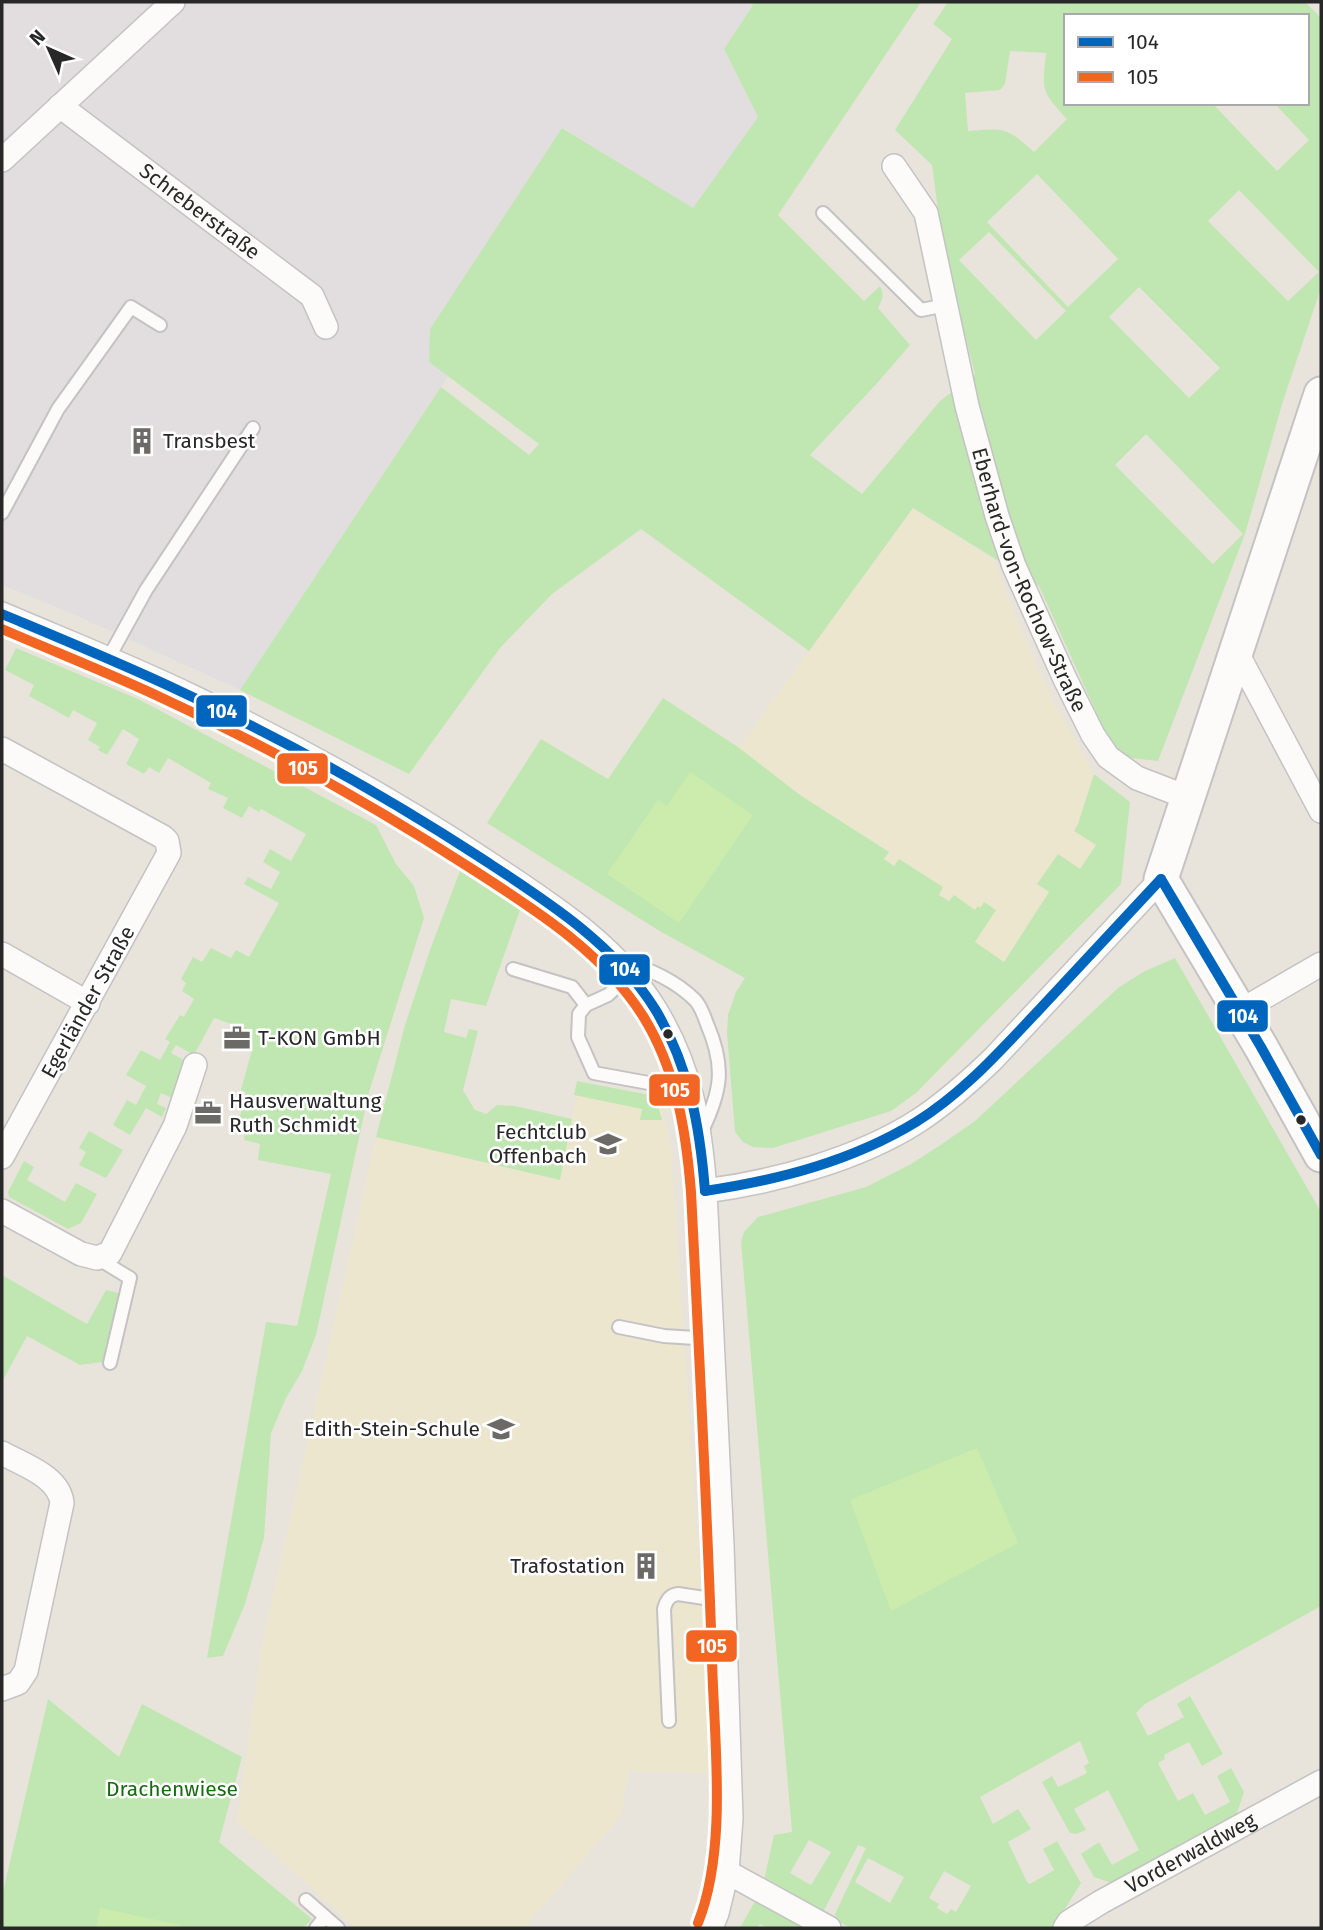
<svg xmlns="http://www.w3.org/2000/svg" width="1323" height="1930" viewBox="0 0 1323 1930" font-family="'Fira Sans',sans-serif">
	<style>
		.industrial { fill: #e2dee0 }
		.education { fill: #ece6cf }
		.green { fill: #c0e7b1; fill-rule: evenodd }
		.pitch { fill: #ccecae }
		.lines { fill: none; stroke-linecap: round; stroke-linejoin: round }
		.service-casing { stroke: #c4c2c3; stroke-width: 16 }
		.minor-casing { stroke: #c4c2c3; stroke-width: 26 }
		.secondary-casing { stroke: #c4c2c3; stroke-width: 37 }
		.service { stroke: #fcfbfa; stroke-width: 12 }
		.minor { stroke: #fcfbfa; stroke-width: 23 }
		.secondary { stroke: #fcfbfa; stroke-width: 33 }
		.bus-1-casing { stroke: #fff; stroke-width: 16 }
		.bus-2-casing { stroke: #fff; stroke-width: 16 }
		.bus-1 { stroke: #0065bd; stroke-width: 10 }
		.bus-2 { stroke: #f26522; stroke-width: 10 }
		.bus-dot { fill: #282828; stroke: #fff; stroke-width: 2.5 }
		.labels { text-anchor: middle; stroke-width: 5; stroke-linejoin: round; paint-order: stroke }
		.street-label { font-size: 21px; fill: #282828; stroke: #fff }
		.poi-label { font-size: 21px; fill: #282828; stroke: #fff; text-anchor: start }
		.park-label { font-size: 21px; fill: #186b12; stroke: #fff }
		.line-badge { stroke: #fff; stroke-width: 2.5 }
		.badge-label { font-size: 19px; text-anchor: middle; font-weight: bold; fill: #fff }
	</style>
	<rect width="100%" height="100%" fill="#e8e4dc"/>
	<polygon class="industrial" points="2,2 750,2 753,5 724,49 758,117 693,209 563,128 429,362 449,375 240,690 64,610 2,585"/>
	<g class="education">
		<polygon points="913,508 993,559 1023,636 1054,704 1094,774 1130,802 1121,884 916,1093 746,978 658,930 487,823 541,739 608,779 663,698 739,747"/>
		<polygon points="578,1089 661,1104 671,1148 713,1773 628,1771 621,1816 524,1928 356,1928 237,1821 262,1643 376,1137 559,1180"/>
	</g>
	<g class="green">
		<path d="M750 2H921L778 215 864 301 880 286C885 294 882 301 878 308L910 345 879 381 810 455 862 494 940 401 975 374 944 256 932 165 895 130 952 39 933 24 948 2H1305L1321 18V288L1283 401 1245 534 1158 761 1130 758 1114 746 1101 723 1039 586 913 508 809 651 641 529 552 594 500 648 409 774 240 690 441 387 529 455 539 444 429 362 430 329 562 128 693 208 758 117 724 49 753 5ZM1066 16H1307V103H1274L1309 140 1277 171 1212 103H1066ZM1010 51 1046 53C1042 91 1041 91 1067 119L1034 152C1006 127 1005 128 968 131L965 93 1000 90 1005 84ZM1037 174 1118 259 1068 307 987 222ZM1239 190 1319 272 1288 301 1208 221ZM989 232 1066 311 1036 340 959 260ZM1139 287 1220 368 1189 398 1109 317ZM1146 434 1243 534 1213 564 1115 465Z"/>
		<polygon points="16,648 138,699 376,825 396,864 414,886 424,918 369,1092 316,1335 302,1371 286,1398 271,1433 264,1538 245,1604 223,1656 207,1658 266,1322 297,1326 331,1174 258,1160 260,1144 244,1140 245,1131 237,1129 246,1092 241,1090 253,1046 247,1044 250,1031 214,1018 194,1055 176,1045 171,1053 189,1063 172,1098 161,1093 157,1104 166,1108 162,1117 146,1108 130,1135 113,1125 127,1100 136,1105 146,1086 126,1075 141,1050 160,1060 170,1042 165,1039 180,1015 184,1017 194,999 182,991 186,983 181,979 193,957 202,962 211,948 231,958 236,950 249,957 279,903 244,884 248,877 271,889 280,872 263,862 270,849 291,861 306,834 261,809 259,812 249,806 242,818 223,808 228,798 208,789 211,783 168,758 159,773 149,767 144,774 126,764 139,739 123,729 107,755 98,750 100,747 88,740 97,723 73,710 69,718 29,696 34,685 5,670"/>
		<polygon points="663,698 738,747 800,795 889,852 884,859 894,866 899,859 943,887 939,895 949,901 954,895 975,910 978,906 980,908 984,902 996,910 975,942 1004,962 1049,892 1037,884 1058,854 1080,869 1096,845 1074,831 1078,824 1094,774 1130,802 1121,884 916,1093 891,1111 773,1148 753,1147 743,1142 735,1132 727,1033 728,1015 736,992 745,978 658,930 487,823 541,739 608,779"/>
		<polygon points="460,871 520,910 486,1006 451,999 444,1032 466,1038 469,1029 478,1031 463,1090 475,1110 486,1114 497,1105 515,1106 572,1119 560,1180 376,1137 405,1025 431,947"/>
		<path d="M1175 958 1321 1212V1606L1145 1704 1136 1713 1148 1736 1184 1717 1177 1704 1190 1696 1223 1754 1202 1766 1189 1742 1164 1755 1165 1759 1158 1763 1178 1801 1193 1793 1205 1815 1230 1802 1217 1776 1231 1768 1244 1792 1236 1816 1114 1884 1094 1877 1081 1854 1099 1842 1112 1865 1139 1850 1108 1790 1074 1809 1086 1830 1076 1834 1070 1833 1042 1782 1052 1776 1058 1787 1087 1773 1084 1766 1089 1763 1080 1741 980 1797 993 1824 1018 1809 1031 1829 1008 1842 1027 1882 1030 1884 1054 1870 1043 1849 1057 1841 1081 1883 1053 1928H851L837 1921 835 1914 866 1848 858 1845 823 1912 764 1880 774 1835 792 1832 741 1242 744 1232 758 1217 866 1187 911 1164 939 1146 975 1121 1118 988 1143 972ZM809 1840 831 1852 811 1885 790 1873ZM868 1858 904 1877 890 1903 855 1882ZM944 1871 971 1886 956 1912 951 1909 947 1914 937 1908 939 1904 929 1898Z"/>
		<polygon points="577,1081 655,1096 662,1120 640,1120 642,1109 574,1095"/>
		<polygon points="89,1131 123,1150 106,1178 79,1165 86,1152 79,1148"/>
		<polygon points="24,1161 34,1167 27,1180 65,1202 76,1183 97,1194 81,1223 68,1229 9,1197 8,1192"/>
		<polygon points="2,1275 87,1324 106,1290 122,1294 103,1362 80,1365 27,1336 2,1382"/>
		<polygon points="48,1699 119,1757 142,1704 242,1757 219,1842 312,1919 303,1928 2,1928 2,1896"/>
		<polygon points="758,1901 808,1928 768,1928 760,1924 757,1928 740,1928 754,1903"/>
	</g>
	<g class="pitch">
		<polygon points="690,772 753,815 679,923 607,874 658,800 667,806"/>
		<polygon points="977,1448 1018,1543 891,1611 850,1500"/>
		<polygon points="100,1908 180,1925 179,1928 96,1928"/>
	</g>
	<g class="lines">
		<defs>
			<g id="service">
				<polyline points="823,213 921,310 946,305"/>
				<polyline points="2,513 58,409 131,307 160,325"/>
				<polyline points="108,659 146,590 253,428"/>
				<path d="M624 961C650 970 675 980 695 1000 701 1006 704 1016 707 1024 726 1068 721 1092 701 1133"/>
				<polyline points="513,969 572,987 586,1005"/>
				<polyline points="629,975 608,995 586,1005 579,1014 578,1037 594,1073 654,1084 687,1074"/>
				<polyline points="97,1258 130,1278 110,1363"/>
				<polyline points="619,1327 664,1336 711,1339"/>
				<path d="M669 1721 664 1609C666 1601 669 1595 678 1594L724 1601"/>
				<polyline points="306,1900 338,1928"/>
				<polyline points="316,1928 325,1917"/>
			</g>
			<g id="minor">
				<path id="s1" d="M60 106 312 296 326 327"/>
				<polyline points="2,160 173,2"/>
				<path id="s2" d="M894 166 926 213 967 406 997 516 1014 566 1065 679 1093 735 1108 757 1137 778 1189 798"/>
				<path d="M2 614C65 641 129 666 191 696 294 745 395 801 490 864 552 906 615 944 655 1009 691 1068 700 1123 705 1191L722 1545 731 1818 727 1872 717 1913 711 1928"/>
				<polyline points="1237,653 1321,811"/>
				<polyline points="2,749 163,837 167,841 169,853 2,1157"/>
				<polyline points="2,954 88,1003"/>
				<polyline points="1240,1011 1321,964"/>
				<path d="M705 1191C775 1182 859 1159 918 1121 946 1103 969 1082 993 1059L1161 879"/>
				<polyline points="2,1211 81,1254 97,1258 110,1253 175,1126 195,1065"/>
				<path d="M2 1453C23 1465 59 1476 62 1503L26 1671 18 1683 2 1689"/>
				<polyline points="727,1872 829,1928"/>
				<path id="s3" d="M1065 1928 1069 1922 1101 1902 1321 1782"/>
			</g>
			<polyline id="secondary" points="1321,394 1161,879 1261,1047 1321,1155"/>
		</defs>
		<use href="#service" class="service-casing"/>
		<use href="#minor" class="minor-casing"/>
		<use href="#secondary" class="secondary-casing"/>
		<use href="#service" class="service"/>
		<use href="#minor" class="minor"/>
		<use href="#secondary" class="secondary"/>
		<defs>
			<g id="bus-1">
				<path d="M2 614C57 637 113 660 167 685 276 735 381 793 481 858 545 900 614 943 655 1009 689 1065 700 1127 705 1191"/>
				<polyline points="1161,879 1261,1047 1321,1155"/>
				<path d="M705 1191C779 1180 852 1161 916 1122 963 1093 1000 1051 1038 1011 1079 967 1120 923 1161 879"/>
			</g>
			<path id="bus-2" d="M2 629C55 652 109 673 162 698 269 747 373 805 472 869 534 909 602 951 643 1016 676 1069 686 1130 691 1192 699 1348 707 1503 712 1659 714 1741 728 1847 698 1923"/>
		</defs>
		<use href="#bus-1" class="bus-1-casing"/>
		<use href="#bus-2" class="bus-2-casing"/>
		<use href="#bus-1" class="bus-1"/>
		<use href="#bus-2" class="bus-2"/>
	</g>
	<defs>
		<symbol id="building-bare" viewBox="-9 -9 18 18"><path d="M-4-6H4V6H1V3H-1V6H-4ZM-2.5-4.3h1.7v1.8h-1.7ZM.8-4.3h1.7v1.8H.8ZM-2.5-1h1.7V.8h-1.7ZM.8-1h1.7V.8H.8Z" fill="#6b6a67" stroke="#fff" stroke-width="2.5" paint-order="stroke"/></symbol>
		<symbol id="office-bare" viewBox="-9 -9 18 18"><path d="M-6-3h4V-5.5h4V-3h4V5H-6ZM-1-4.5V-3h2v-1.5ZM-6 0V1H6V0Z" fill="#6b6a67" stroke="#fff" stroke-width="2.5" paint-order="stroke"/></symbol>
		<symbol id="school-bare" viewBox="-9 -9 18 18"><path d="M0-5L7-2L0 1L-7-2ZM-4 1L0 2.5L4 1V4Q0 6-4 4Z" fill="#6b6a67" stroke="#fff" stroke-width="2.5" paint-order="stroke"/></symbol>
	</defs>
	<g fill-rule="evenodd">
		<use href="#building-bare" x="123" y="422" width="38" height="38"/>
		<use href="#office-bare" x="218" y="1019" width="38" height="38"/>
		<use href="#office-bare" x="189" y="1094" width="38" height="38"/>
		<use href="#school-bare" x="589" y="1125" width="38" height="38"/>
		<use href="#school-bare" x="482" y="1410" width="38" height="38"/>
		<use href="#building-bare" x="627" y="1547" width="38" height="38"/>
	</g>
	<g class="bus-dot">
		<circle cx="668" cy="1034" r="6"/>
		<circle cx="1301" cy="1120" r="6"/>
	</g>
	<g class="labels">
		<g class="street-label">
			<text dy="7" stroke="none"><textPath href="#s1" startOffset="175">Schreberstraße</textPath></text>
			<text dy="7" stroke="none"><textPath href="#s2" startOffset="439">Eberhard-von-Rochow-Straße</textPath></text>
			<text transform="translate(88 1002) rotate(-61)" y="7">Egerländer Straße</text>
			<text dy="7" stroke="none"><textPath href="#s3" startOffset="147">Vorderwaldweg</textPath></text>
		</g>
		<g class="poi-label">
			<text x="163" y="448">Transbest</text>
			<text x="258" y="1045">T-KON GmbH</text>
			<text x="229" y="1108">Hausverwaltung<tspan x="229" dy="24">Ruth Schmidt</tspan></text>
			<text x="587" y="1139" text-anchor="end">Fechtclub<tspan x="587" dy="24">Offenbach</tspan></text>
			<text x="480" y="1436" text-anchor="end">Edith-Stein-Schule</text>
			<text x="625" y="1573" text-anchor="end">Trafostation</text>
		</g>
		<g class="park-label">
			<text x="172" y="1796">Drachenwiese</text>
		</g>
	</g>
	<g class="line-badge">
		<rect x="195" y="694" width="53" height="34" rx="7" fill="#0065bd"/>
		<rect x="276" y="752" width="53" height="33" rx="7" fill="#f26522"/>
		<rect x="598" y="953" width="53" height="33" rx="7" fill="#0065bd"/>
		<rect x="1216" y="999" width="53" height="34" rx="7" fill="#0065bd"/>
		<rect x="648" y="1073" width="53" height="34" rx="7" fill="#f26522"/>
		<rect x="685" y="1629" width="53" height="34" rx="7" fill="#f26522"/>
	</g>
	<g class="badge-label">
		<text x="222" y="718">104</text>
		<text x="303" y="775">105</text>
		<text x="625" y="976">104</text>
		<text x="1243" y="1023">104</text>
		<text x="675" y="1097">105</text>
		<text x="712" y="1653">105</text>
	</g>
	<rect width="1323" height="1930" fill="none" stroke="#282828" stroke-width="7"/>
	<rect x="1064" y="14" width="245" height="91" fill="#ffffff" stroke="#a9a9a9" stroke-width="2"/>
	<rect x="1078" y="37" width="35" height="10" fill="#0065bd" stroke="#a9a9a9" stroke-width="2"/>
	<text x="1127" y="49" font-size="21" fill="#282828">104</text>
	<rect x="1078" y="72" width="35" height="10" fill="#f26522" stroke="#a9a9a9" stroke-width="2"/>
	<text x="1127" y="84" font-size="21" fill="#282828">105</text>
	<g transform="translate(49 49) rotate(315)" stroke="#ffffff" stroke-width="5" paint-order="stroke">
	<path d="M0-5L12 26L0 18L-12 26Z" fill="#282828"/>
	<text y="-10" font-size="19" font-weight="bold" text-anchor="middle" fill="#282828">N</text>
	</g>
</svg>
